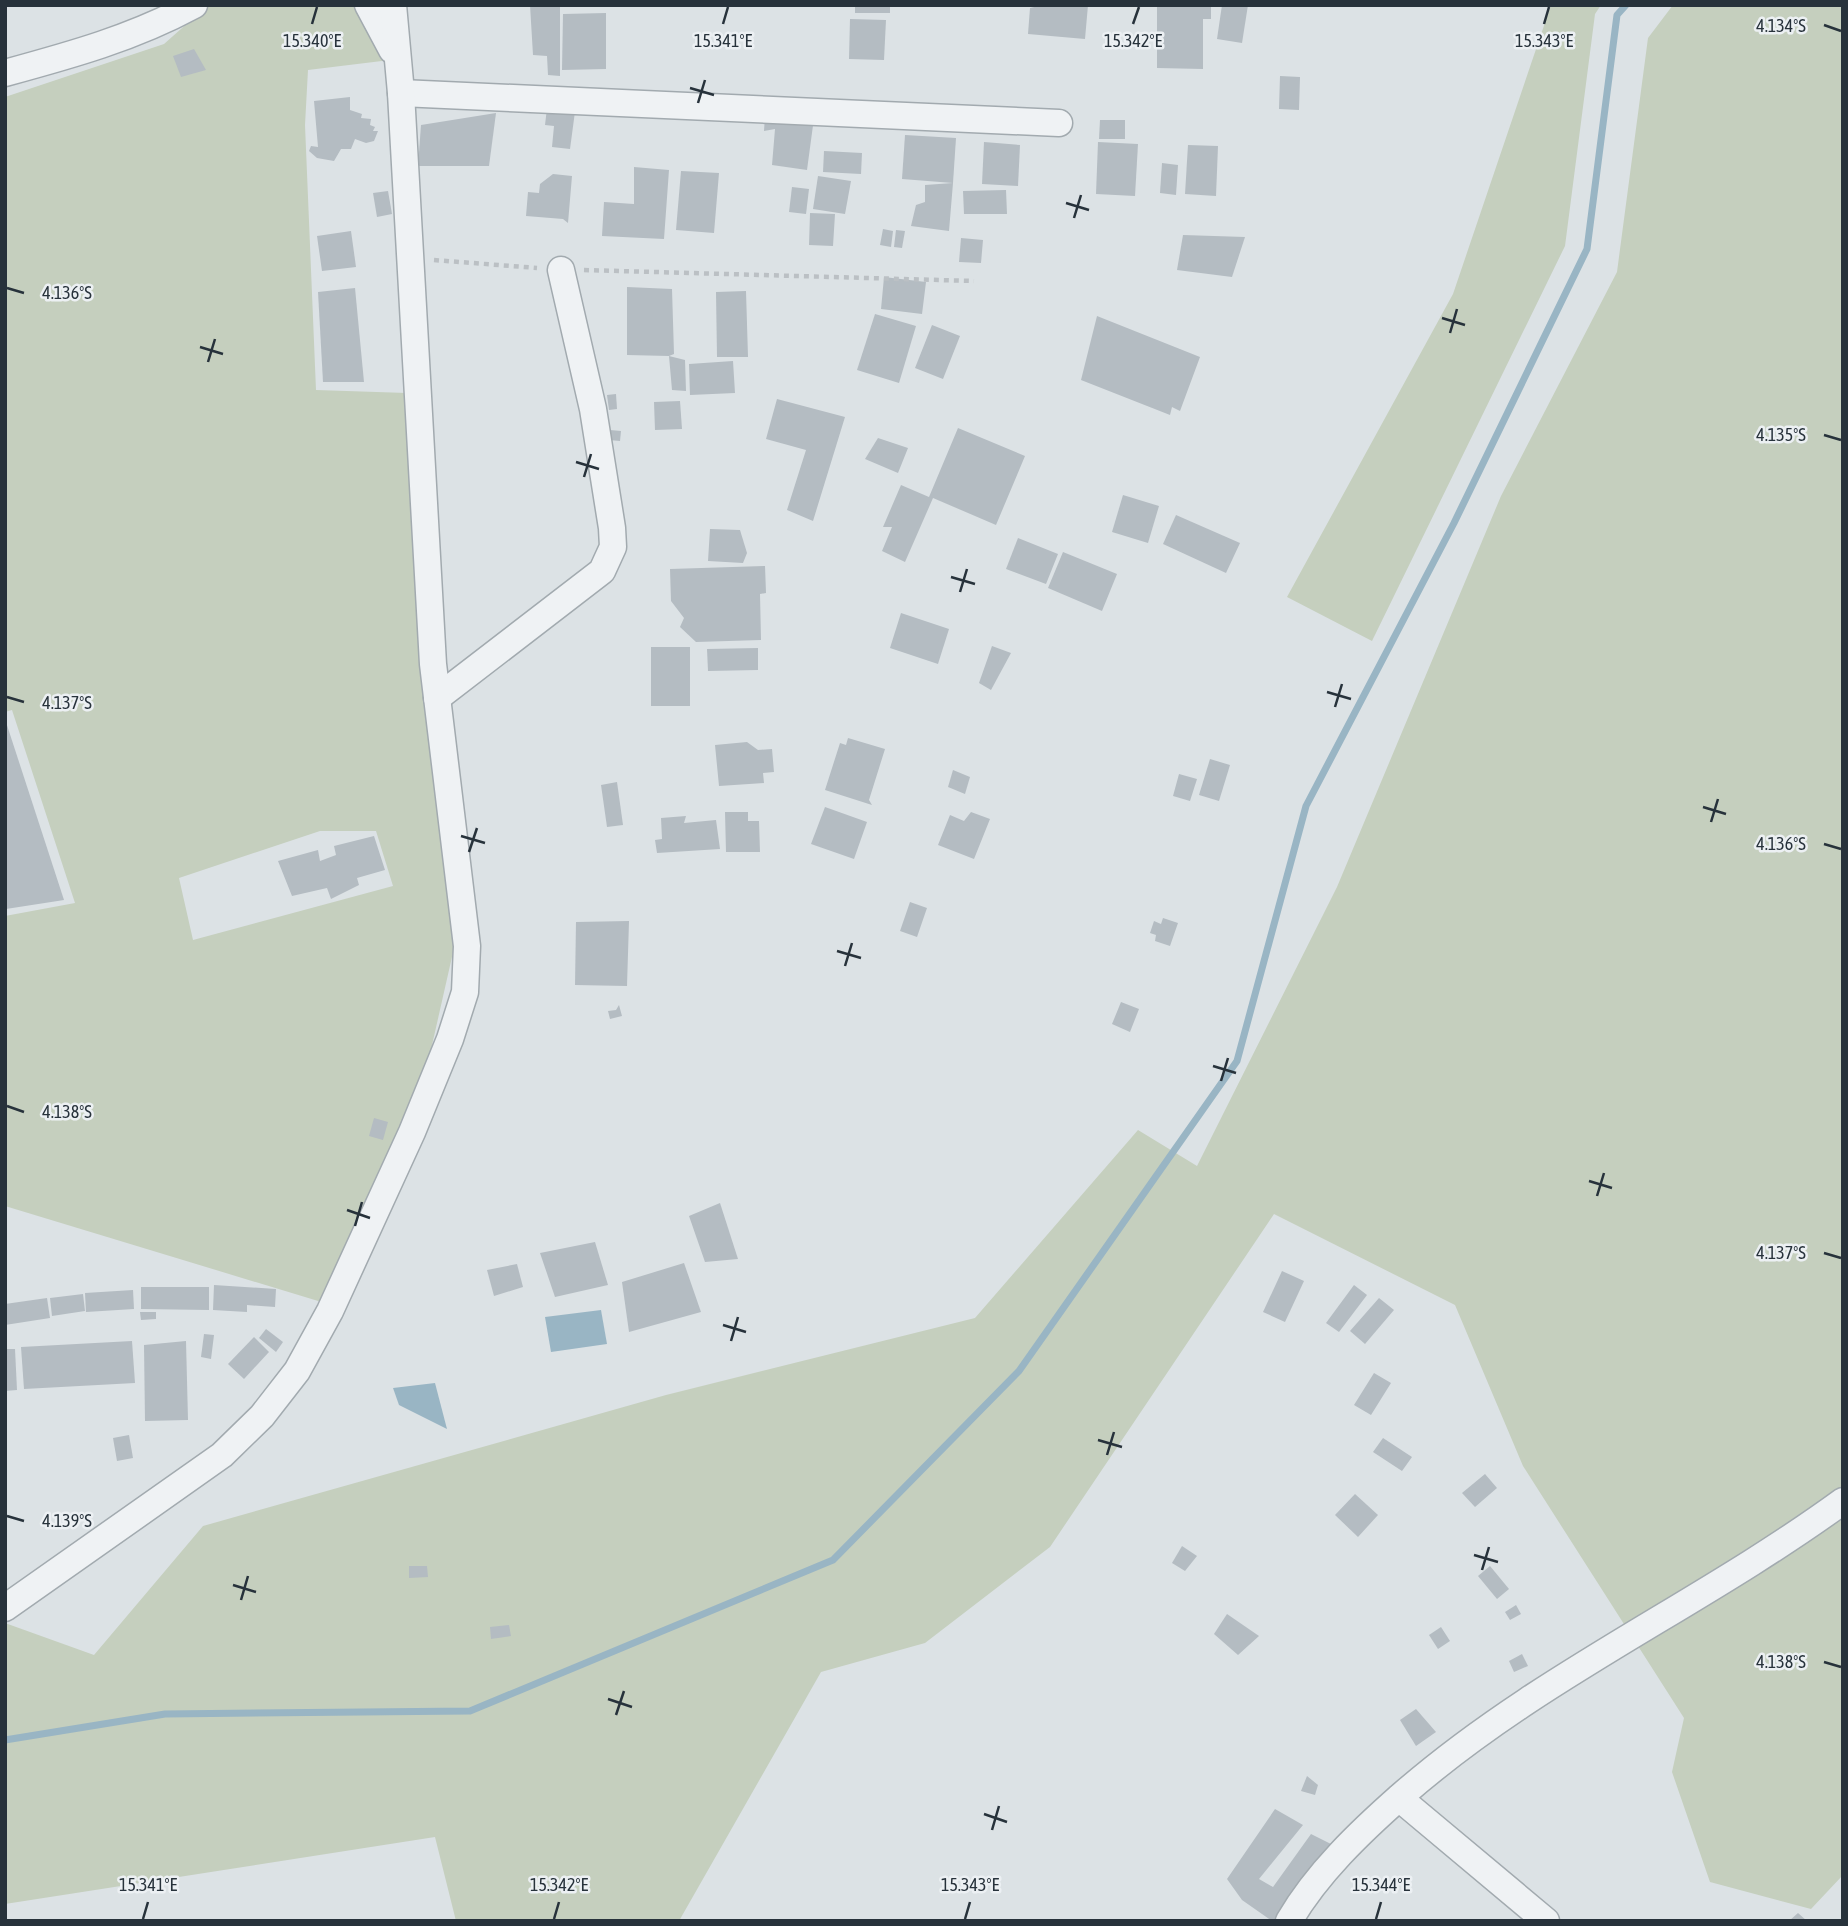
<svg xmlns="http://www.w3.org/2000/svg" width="1848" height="1926" viewBox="0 0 1848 1926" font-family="'Asap Condensed',sans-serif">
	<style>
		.green { fill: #c5cfbe; fill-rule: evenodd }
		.water { fill: #99b5c4 }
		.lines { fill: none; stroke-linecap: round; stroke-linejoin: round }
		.stream { stroke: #99b5c4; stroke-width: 7 }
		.building { fill: #b4bcc2 }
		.minor-casing { stroke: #a2aaaf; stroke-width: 29 }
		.path { stroke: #bbc0c4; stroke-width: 4.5; stroke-dasharray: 5 5; stroke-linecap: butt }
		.minor { stroke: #eff2f4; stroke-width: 26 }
		.ticks { fill: none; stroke: #27323b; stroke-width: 2.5 }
		.ticks-label { font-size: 18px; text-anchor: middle; fill: #27323b; stroke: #ecf0f3; stroke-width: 5; stroke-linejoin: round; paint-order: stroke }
	</style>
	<rect width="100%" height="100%" fill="#dce2e5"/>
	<g class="green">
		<path d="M208 5H361L390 60 308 70 305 125 316 390 407 393 454 948 430 1054 328 1304 5 1206V916L75 903 12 710 5 712V97L164 44ZM320 831H376L393 886 193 940 179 878Z"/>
		<polygon points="1551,5 1601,5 1595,14 1565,246 1372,641 1287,597 1453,294"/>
		<polygon points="1673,5 1843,5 1843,1875 1811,1909 1710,1882 1672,1772 1684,1718 1523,1466 1455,1305 1274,1214 1050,1547 925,1643 821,1672 679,1921 456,1921 435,1837 5,1904 5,1623 94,1655 203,1526 666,1395 975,1318 1138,1130 1197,1166 1337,887 1501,496 1617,272 1648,38"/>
	</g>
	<g class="water">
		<polygon points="601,1310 607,1344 551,1352 545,1317"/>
		<polygon points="435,1383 447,1429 399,1405 393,1388"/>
	</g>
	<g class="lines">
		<polyline class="stream" points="5,1740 165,1714 470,1711 833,1560 1019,1371 1237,1061 1306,806 1454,523 1587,249 1617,15 1626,5"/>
	</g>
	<g class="building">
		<polygon points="530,5 560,7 560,76 548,75 547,56 533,55"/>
		<rect x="855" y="5" width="35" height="8"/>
		<polygon points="1043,5 1088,5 1085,39 1028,34 1030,8"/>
		<polygon points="1157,5 1211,5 1211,19 1203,19 1203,69 1157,68"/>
		<polygon points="1222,5 1248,5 1242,43 1217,39"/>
		<polygon points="606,13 606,69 562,70 563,14"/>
		<polygon points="850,19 886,20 884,60 849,59"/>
		<polygon points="194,49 206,70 181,77 173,56"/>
		<polygon points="1280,76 1300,77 1299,110 1279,109"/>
		<polygon points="350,97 350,110 362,114 361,118 371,119 370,125 375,127 373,131 378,131 374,141 366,143 355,139 351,149 341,149 334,161 317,158 309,151 311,146 318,147 314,101"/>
		<polygon points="548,100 576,104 570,149 552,147 554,126 545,125"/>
		<polygon points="496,113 489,166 418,166 421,125"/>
		<polygon points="765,116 814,118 807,170 772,165 775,129 764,131"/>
		<polygon points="1100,120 1125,120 1125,139 1099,139"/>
		<polygon points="905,135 956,138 953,183 902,179"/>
		<polygon points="984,142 1020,145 1018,186 982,184"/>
		<polygon points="1098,142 1138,144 1135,196 1096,194"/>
		<polygon points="1188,145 1218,146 1216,196 1185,194"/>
		<polygon points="824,151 862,153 861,174 823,172"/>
		<polygon points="1162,163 1178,165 1176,195 1160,193"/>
		<polygon points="634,167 669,170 664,239 602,236 604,202 634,204"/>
		<polygon points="681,171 719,173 714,233 676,230"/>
		<polygon points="553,174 572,176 568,223 563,219 526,216 528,192 539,193 540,184"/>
		<polygon points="818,176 851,181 845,214 813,209"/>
		<polygon points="953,183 949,231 911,226 916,205 925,202 925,185"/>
		<polygon points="792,187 809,189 806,214 789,212"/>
		<polygon points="1006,190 1007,214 964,214 963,191"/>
		<polygon points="388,191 392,214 377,217 373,193"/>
		<polygon points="810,213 835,214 833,246 809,245"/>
		<polygon points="883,229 893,231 891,247 880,245"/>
		<polygon points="896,230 905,231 902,248 894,247"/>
		<polygon points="351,231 356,267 322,271 317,236"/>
		<polygon points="1183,235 1245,237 1232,277 1177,270"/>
		<polygon points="961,238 983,240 981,263 959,262"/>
		<polygon points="884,277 926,282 922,314 881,309"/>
		<polygon points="627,287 672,289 674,354 669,356 685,360 686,391 672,390 669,356 627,355"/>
		<polygon points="355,288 364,382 323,382 318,292"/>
		<polygon points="746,291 748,357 717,357 716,292"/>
		<polygon points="875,314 916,326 899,383 857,370"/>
		<polygon points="1097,316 1200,357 1180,411 1172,407 1170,415 1081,380"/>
		<polygon points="932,325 960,336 943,379 915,368"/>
		<polygon points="733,361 735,393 690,395 689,364"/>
		<polygon points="616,394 617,409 609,410 607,395"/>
		<polygon points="777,399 845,417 813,521 787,510 806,450 766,439"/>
		<polygon points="680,401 682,429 655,430 654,402"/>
		<polygon points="958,428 1025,456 996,525 933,498 905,562 882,551 892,527 883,527 901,485 929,497"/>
		<polygon points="610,430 621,431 620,441 609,440"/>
		<polygon points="878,438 908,448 898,473 865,459"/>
		<polygon points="1123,495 1159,506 1148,543 1112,532"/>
		<polygon points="1176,515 1240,543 1226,573 1163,544"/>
		<polygon points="710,529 740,530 747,553 743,563 708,561"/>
		<polygon points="1018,538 1058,554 1046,584 1006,569"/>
		<polygon points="1063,552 1117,574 1102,611 1048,588"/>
		<polygon points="765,566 766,593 760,594 761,640 696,642 680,627 684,618 671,601 670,569"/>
		<polygon points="901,613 949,629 938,664 890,648"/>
		<polygon points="992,646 1011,653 991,690 979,683"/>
		<rect x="651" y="647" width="39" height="59"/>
		<polygon points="758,648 758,670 708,671 707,649"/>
		<polygon points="5,719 64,900 6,909 5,908"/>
		<polygon points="848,738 885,749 869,800 872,805 825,790 840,743 846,745"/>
		<polygon points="747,742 758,750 772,749 774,772 763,773 764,783 719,786 715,745"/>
		<polygon points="1210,759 1230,765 1219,801 1199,795"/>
		<polygon points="953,770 970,777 965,794 948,787"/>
		<polygon points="1179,774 1197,779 1190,801 1173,796"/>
		<polygon points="617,782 623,825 607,827 601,785"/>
		<polygon points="825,807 867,822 854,859 811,844"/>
		<polygon points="725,812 748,812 748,821 759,821 760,852 726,852"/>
		<polygon points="971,812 990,819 974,859 938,845 950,815 964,821"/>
		<polygon points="686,816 684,823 716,820 720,849 657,853 655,840 662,839 661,818"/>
		<polygon points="374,836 385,870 357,878 359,885 331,899 327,888 292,896 278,861 318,850 320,861 336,855 334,846"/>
		<polygon points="910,902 927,908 917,937 900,931"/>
		<polygon points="1163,918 1178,923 1170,946 1155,941 1156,935 1150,933 1154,921 1161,924"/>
		<polygon points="629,921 627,986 575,985 576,922"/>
		<polygon points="1121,1002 1139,1009 1130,1032 1112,1024"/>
		<polygon points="619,1005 622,1016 610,1019 608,1011 616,1010"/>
		<polygon points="374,1118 388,1122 383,1140 369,1136"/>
		<polygon points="720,1203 738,1259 705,1262 689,1216"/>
		<polygon points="595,1242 608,1285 555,1297 540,1253"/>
		<polygon points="684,1263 701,1312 629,1332 622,1282"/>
		<polygon points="517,1264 523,1287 494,1296 487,1270"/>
		<polygon points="1282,1271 1304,1281 1285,1322 1263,1312"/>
		<polygon points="214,1285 276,1289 275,1307 247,1305 247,1312 213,1310"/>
		<polygon points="1354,1285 1367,1295 1339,1332 1326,1323"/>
		<polygon points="141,1287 209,1287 209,1310 141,1309"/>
		<polygon points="133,1290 134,1309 86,1312 85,1293"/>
		<polygon points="83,1294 85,1311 52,1316 50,1298"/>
		<polygon points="47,1298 50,1318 5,1325 5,1304"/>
		<polygon points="1379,1298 1394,1310 1365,1344 1350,1331"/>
		<polygon points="140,1312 156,1312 156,1319 141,1320"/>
		<polygon points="266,1329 283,1342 276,1352 259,1338"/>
		<polygon points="204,1334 214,1335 211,1359 201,1357"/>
		<polygon points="254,1337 269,1352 244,1379 228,1364"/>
		<polygon points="132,1341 135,1383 24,1389 21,1347"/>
		<polygon points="186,1341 188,1420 145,1421 144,1345"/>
		<polygon points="5,1349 15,1349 17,1390 5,1391"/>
		<polygon points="1374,1373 1391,1383 1371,1415 1354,1405"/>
		<polygon points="129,1435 133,1458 117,1461 113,1438"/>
		<polygon points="1383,1438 1412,1457 1402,1471 1373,1452"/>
		<polygon points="1485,1474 1497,1488 1475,1507 1462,1493"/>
		<polygon points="1355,1494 1378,1515 1358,1537 1335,1515"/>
		<polygon points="1182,1546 1197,1556 1185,1571 1172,1563"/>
		<polygon points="409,1566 427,1566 428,1577 409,1578"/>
		<polygon points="1490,1566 1509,1589 1497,1599 1478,1576"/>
		<polygon points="1516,1605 1521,1614 1510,1620 1505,1612"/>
		<polygon points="1227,1614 1259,1636 1238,1655 1214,1634"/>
		<polygon points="509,1625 511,1636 491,1639 490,1627"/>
		<polygon points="1441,1627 1450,1641 1438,1649 1429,1635"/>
		<polygon points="1522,1654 1528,1666 1514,1672 1509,1661"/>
		<polygon points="1416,1709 1436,1732 1416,1746 1400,1720"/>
		<polygon points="1307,1776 1318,1785 1315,1795 1301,1791"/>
		<polygon points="1275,1809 1303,1825 1259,1879 1273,1887 1311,1834 1333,1845 1278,1921 1272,1921 1242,1900 1227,1879"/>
		<polygon points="1798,1913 1807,1921 1789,1921"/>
	</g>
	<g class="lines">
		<defs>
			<g id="minor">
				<polyline points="368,5 392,50"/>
				<path d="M5 73C71 55 133 38 194 5"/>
				<polyline points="401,93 1059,123"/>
				<polyline points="437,698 602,571 613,547 612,528 593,409 561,270"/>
				<polyline points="5,1608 222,1455 262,1416 297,1371 330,1311 412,1132 450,1039 465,992 467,946 433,664 401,93 393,5"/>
				<polyline points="1399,1798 1546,1921"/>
				<path d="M1289 1921C1317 1873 1360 1832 1402 1795 1537 1677 1699 1606 1843 1501"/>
			</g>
		</defs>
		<use href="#minor" class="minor-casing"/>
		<g class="path">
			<polyline points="434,260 537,268"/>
			<polyline points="584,270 974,281"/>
		</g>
		<use href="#minor" class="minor"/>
	</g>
	<path class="ticks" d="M312 24 317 7M723 24 728 7M1133 24 1139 7M1544 24 1549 7M1824 25 1841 31M690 88 714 95M698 103 705 80M1066 203 1089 210M1074 218 1081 195M7 288 24 293M1442 318 1465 325M1450 333 1457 309M200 347 223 354M208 362 215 339M1824 435 1841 440M576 462 599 469M584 477 591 454M951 577 975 584M960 592 967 569M1327 692 1351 699M7 697 24 702M1335 707 1342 684M1703 807 1726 814M1711 822 1718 799M461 836 485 843M1824 844 1841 849M469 852 477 828M837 951 861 958M845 966 852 943M1213 1066 1236 1073M1221 1081 1228 1058M7 1106 24 1112M1589 1181 1612 1188M1597 1196 1604 1173M347 1210 370 1218M355 1226 362 1202M1824 1253 1841 1258M723 1325 746 1332M731 1341 738 1317M1098 1440 1122 1447M1107 1455 1114 1432M7 1516 24 1521M1474 1555 1498 1562M1482 1570 1489 1547M233 1585 256 1592M241 1600 248 1576M1824 1662 1841 1667M608 1699 632 1707M616 1715 624 1691M984 1814 1007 1822M992 1830 999 1806M143 1919 148 1902M554 1919 559 1902M965 1919 970 1902M1376 1919 1381 1902"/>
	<g class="ticks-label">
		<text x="1781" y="32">4.134°S</text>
		<text x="312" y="47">15.340°E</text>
		<text x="723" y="47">15.341°E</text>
		<text x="1133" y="47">15.342°E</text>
		<text x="1544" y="47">15.343°E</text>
		<text x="67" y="299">4.136°S</text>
		<text x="1781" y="441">4.135°S</text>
		<text x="67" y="709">4.137°S</text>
		<text x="1781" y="850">4.136°S</text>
		<text x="67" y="1118">4.138°S</text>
		<text x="1781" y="1259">4.137°S</text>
		<text x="67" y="1527">4.139°S</text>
		<text x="1781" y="1668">4.138°S</text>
		<text x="148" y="1891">15.341°E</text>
		<text x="559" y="1891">15.342°E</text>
		<text x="970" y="1891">15.343°E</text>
		<text x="1381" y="1891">15.344°E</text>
	</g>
	<rect width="1848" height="1926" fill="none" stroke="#27323b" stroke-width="14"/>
</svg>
